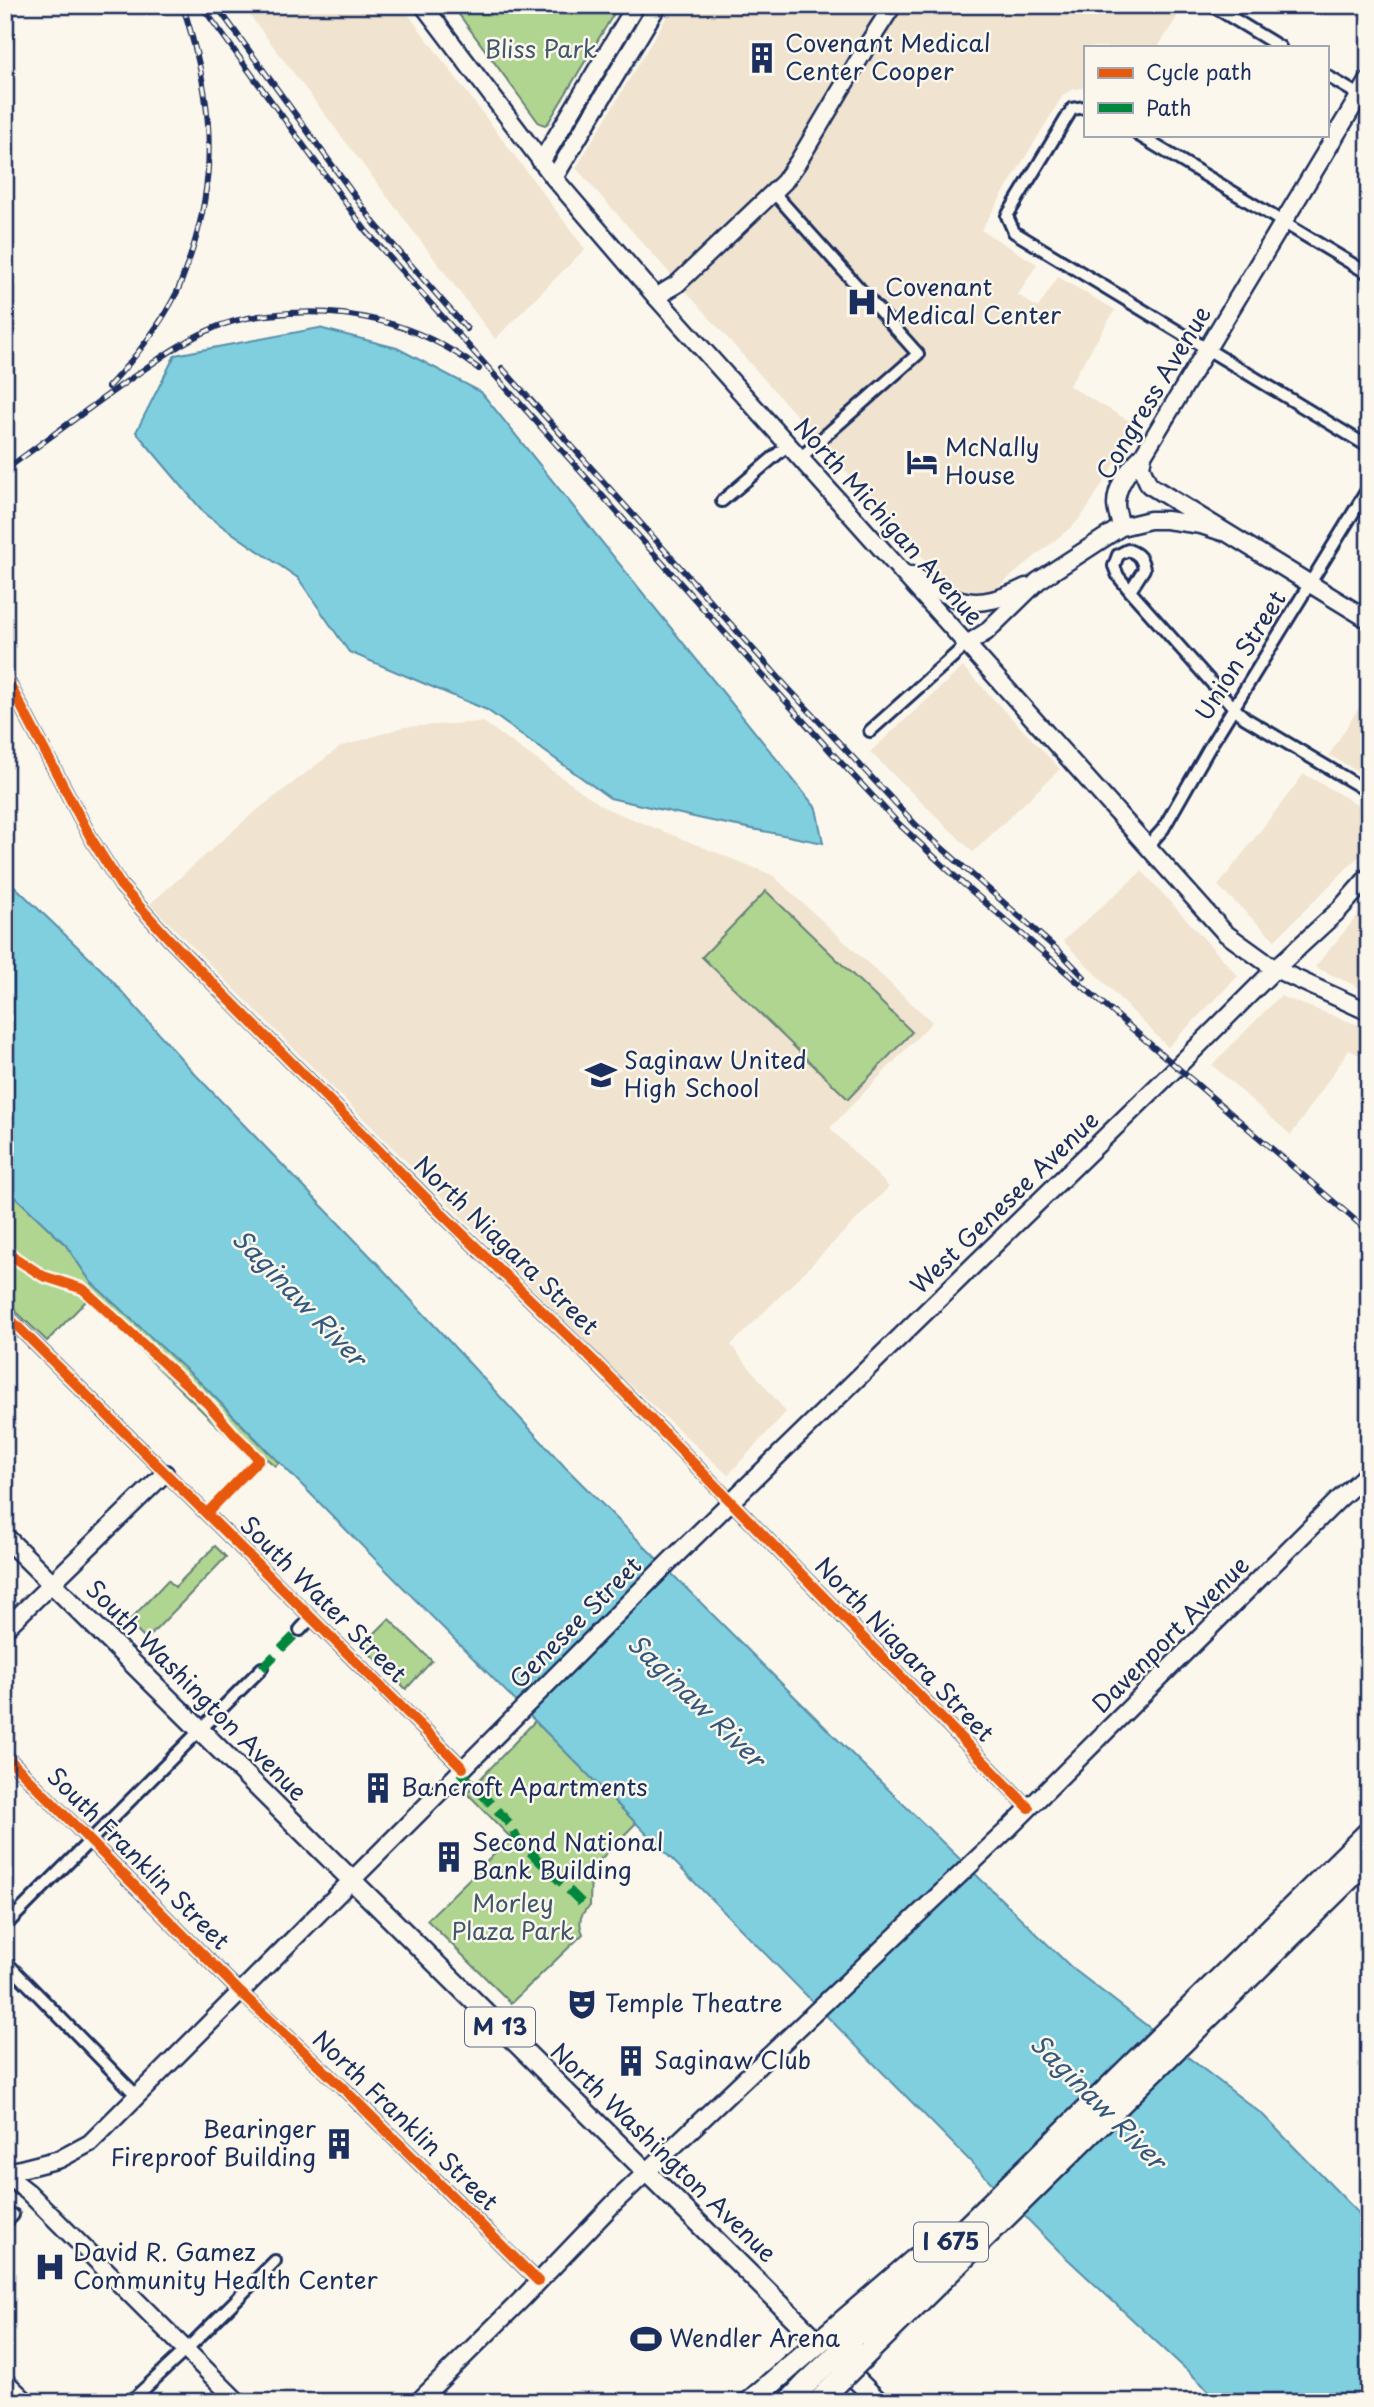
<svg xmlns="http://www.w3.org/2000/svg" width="1374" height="2407" viewBox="0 0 1374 2407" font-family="'Playpen Sans',sans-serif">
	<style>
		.built { fill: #f0e3cf }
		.green { fill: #b0d591; stroke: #668278; stroke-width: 2 }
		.water { fill: #80cfde; stroke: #588fab; stroke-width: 2 }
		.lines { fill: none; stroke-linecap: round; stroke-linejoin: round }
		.street-casing { stroke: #1b2f5e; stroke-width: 16 }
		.secondary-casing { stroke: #1b2f5e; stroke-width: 21 }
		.primary-casing { stroke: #1b2f5e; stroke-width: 23 }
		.highway-casing { stroke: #1b2f5e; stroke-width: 26 }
		.street { stroke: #fbf7ec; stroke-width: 10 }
		.secondary { stroke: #fbf7ec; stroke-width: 16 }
		.primary { stroke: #fbf7ec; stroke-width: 18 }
		.highway { stroke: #fbf7ec; stroke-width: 21 }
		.rail-casing { stroke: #1b2f5e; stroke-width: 6 }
		.rail { stroke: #fbf7ec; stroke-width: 3.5; stroke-dasharray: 10; stroke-linecap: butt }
		.highway-bridge-casing { stroke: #1b2f5e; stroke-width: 26; stroke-linecap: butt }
		.highway-bridge { stroke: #fbf7ec; stroke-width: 21 }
		.quiet { stroke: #00873e; stroke-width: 9; stroke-dasharray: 18 9; stroke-linecap: butt }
		.cycleway-casing { stroke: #fbf7ec; stroke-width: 15 }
		.cycleway { stroke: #e8590c; stroke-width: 10 }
		.labels { text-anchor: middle; stroke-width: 5; stroke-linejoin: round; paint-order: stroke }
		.shield { fill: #fbf7ec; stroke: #5e6b89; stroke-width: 2 }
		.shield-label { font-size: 23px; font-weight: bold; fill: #1b2f5e }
		.poi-label { font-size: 24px; fill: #1b2f5e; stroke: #fbf7ec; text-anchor: start }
		.park-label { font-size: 24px; fill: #40586b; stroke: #fbf7ec }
		.street-label { font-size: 24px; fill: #1b2f5e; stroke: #fbf7ec }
		.water-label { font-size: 26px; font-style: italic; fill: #34577e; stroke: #fbf7ec }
	</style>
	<rect width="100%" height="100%" fill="#fbf7ec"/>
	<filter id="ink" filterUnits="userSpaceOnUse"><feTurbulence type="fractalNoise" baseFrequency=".0143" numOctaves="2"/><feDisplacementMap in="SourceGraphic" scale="14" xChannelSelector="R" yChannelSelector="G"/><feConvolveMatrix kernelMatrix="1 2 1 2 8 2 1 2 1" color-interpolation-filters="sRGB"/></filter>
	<g filter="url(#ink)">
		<g class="built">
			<polygon points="242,5 401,5 585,249 495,339"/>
			<polygon points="674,5 1184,6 1158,47 1085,47 1085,88 1073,89 1063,95 981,230 1037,264 1018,295 1038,308 1058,277 1115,310 1069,386 1138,426 1087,509 1075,524 994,590 983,592 957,588 936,572 576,168"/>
			<polygon points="963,667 1060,769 973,852 870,752"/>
			<polygon points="1361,704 1369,709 1369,778 1329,755"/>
			<polygon points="483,722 605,808 772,875 932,1022 830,1128 889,1187 731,1345 786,1412 728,1475 614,1370 150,904 251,815 340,747 404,727"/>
			<polygon points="1304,774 1369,811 1369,846 1275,940 1218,886"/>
			<polygon points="1142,871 1238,976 1168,1047 1063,941"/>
			<polygon points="1369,902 1369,992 1315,967"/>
			<polygon points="1280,996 1369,1029 1369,1059 1349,1050 1291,1135 1212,1065"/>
		</g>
		<g class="green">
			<polygon points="452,5 619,5 548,123 545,125 539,123"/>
			<polygon points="766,891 912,1032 848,1099 702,957"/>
			<polygon points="5,1187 65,1244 91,1282 203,1385 279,1463 275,1466 267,1459 222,1505 215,1498 251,1459 88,1299 47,1341 5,1301"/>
			<polygon points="215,1546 226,1557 146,1640 128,1622 168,1580 175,1587"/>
			<polygon points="389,1619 432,1661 406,1689 362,1646"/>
			<path d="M535 1721 636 1823 591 1869 590 1906C580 1913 578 1923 583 1934L511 2003 427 1920 511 1838 467 1793Z"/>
		</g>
		<g class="water">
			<polygon points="319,328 397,348 481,392 816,808 823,843 707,820 610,798 487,710 349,652 298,578 206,515 136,432 175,355"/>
			<polygon points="5,877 107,975 194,1073 376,1262 566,1468 857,1759 1072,1968 1263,2115 1369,2224 1369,2402 1221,2402 1059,2251 203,1385 91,1282 65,1244 5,1187"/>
		</g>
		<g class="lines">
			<defs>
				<g id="street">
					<polyline points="1211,5 1280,47"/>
					<polyline points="1327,76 1369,101"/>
					<polyline points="1085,107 1072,109 1007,216 1014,232 1369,447"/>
					<polyline points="1138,135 1369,274"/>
					<polyline points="774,193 918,354 800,458"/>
					<polyline points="722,501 788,445"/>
					<path d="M1130 591 1144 569C1142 558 1139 554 1128 550L1118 555 1114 566 1118 576 1130 591 1234 708 1245 718 1369 792"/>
					<polyline points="5,676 92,840 121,886 170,940 443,1215 594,1361 1029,1808"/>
					<polyline points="870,731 967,644"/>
					<polyline points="1148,846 1163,829 1212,743 1369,487"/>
					<polyline points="5,1314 463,1768"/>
					<polyline points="300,1630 311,1618"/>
					<polyline points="5,1755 241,1993 342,2087 538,2281"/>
					<polyline points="5,1926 262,1668"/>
					<polyline points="5,1961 137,2096"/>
					<polyline points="5,2223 13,2215"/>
					<polyline points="130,2402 186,2350 275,2261"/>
				</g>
				<g id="secondary">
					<polyline points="423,5 554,178 656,297 1225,933 1275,969 1369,1012"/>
					<polyline points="868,44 893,5"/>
					<polyline points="541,162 636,5"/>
					<polyline points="554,178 658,5"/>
					<polyline points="656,297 677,284 784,182 798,162 864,51"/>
					<polyline points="1143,455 1141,467 1149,485 1369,620"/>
					<path d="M1121 527C1120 520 1116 512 1116 504 1116 486 1130 467 1143 455L1369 80"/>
					<path d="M912 575C958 604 975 612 1026 587"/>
					<polyline points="967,644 986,632 1038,581 1121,527 1150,520 1166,520 1201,525 1222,532"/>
					<polyline points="5,1629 165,1473"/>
					<polyline points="5,2173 60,2159 90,2143 670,1561 1176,1068 1275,969 1339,910 1369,876"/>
					<polyline points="5,2174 28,2192 238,2402"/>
					<polyline points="5,2381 27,2402"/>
					<polyline points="418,2402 524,2297 615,2202 1006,1831 1337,1501 1369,1472"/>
				</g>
				<polyline id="primary" points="5,1537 879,2402"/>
				<g id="highway">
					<polyline points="840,2324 917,2258"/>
					<polyline points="851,2341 1369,1832"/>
					<polyline points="869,2351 1369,1859"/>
					<polyline points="750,2402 791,2366"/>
					<polyline points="789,2402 807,2383"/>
				</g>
			</defs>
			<use href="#street" class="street-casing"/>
			<use href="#secondary" class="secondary-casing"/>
			<use href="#primary" class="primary-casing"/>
			<use href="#highway" class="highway-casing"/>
			<use href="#street" class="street"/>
			<use href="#secondary" class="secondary"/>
			<use href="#primary" class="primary"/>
			<use href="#highway" class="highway"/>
			<defs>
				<g id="rail">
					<polyline points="201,5 366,231 832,753 899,824 960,881 1369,1232"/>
					<polyline points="216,5 375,224 467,329"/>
					<polyline points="502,368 787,687 916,825 1062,954 1084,977"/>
					<path d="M108 387C135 358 159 328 177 292 182 281 186 268 190 257 215 184 214 114 193 41 190 29 187 17 182 5"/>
					<path d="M5 470C45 441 85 411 126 382 152 364 178 344 207 331 225 322 248 317 268 315 344 305 418 322 479 369"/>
				</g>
			</defs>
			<use href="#rail" class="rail-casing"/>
			<use href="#rail" class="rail"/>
			<defs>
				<g id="highway-bridge">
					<polyline points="791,2366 840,2324"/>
					<polyline points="807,2383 851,2341"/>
					<polyline points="821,2399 869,2351"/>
				</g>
			</defs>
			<use href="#highway-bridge" class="highway-bridge-casing"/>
			<use href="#highway-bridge" class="highway-bridge"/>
			<g class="quiet">
				<polyline points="262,1668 300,1630"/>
				<polyline points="460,1771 510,1824 517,1839 587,1908"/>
			</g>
			<defs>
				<g id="cycleway">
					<polyline points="5,676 92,840 121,886 170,940 443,1215 594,1361 1029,1808"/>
					<polyline points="5,1248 15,1258 43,1276 83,1289 207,1403 235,1435 259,1459 207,1513"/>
					<polyline points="5,1314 463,1768"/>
					<polyline points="5,1755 241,1993 342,2087 538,2281"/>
				</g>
			</defs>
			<use href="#cycleway" class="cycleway-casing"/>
			<use href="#cycleway" class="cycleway"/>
		</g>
	</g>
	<defs>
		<symbol id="building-bare" viewBox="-9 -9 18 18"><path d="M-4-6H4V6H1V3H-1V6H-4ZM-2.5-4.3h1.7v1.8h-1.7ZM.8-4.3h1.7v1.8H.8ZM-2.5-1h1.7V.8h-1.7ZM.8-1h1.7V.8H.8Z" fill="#1b2f5e" stroke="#fbf7ec" stroke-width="2.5" paint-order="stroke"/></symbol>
		<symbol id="hospital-bare" viewBox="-9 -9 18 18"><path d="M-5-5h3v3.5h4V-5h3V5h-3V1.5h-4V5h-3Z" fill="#1b2f5e" stroke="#fbf7ec" stroke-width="2.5" paint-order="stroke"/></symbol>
		<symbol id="hotel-bare" viewBox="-9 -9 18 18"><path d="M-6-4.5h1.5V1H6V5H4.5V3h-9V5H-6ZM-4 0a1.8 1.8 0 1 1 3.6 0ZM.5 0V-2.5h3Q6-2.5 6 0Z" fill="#1b2f5e" stroke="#fbf7ec" stroke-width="2.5" paint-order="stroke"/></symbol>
		<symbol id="school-bare" viewBox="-9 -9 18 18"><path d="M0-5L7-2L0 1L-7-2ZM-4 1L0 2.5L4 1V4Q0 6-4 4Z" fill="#1b2f5e" stroke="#fbf7ec" stroke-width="2.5" paint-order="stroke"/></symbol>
		<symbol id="theatre-bare" viewBox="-9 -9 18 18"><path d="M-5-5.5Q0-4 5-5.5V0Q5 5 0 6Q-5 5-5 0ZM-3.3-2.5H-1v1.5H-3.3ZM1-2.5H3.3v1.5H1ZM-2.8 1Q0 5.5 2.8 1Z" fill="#1b2f5e" stroke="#fbf7ec" stroke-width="2.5" paint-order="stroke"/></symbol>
		<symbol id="stadium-bare" viewBox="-9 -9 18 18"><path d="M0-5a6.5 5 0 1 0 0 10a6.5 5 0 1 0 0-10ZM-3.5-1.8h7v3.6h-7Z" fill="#1b2f5e" stroke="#fbf7ec" stroke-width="2.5" paint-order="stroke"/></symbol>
	</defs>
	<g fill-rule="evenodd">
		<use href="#building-bare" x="740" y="36" width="44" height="44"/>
		<use href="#hospital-bare" x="840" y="280" width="44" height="44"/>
		<use href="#hotel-bare" x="900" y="440" width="44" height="44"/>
		<use href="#school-bare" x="579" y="1053" width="44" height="44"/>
		<use href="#building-bare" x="356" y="1766" width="44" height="44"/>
		<use href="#building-bare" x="427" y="1835" width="44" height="44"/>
		<use href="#theatre-bare" x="560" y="1982" width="44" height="44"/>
		<use href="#building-bare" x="609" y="2039" width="44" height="44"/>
		<use href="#building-bare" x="317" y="2122" width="44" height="44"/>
		<use href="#hospital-bare" x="28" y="2245" width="44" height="44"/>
		<use href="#stadium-bare" x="624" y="2317" width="44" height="44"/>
	</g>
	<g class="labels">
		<g class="shield">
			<rect x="465" y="2007.5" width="70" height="39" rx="5"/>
			<rect x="914" y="2222.5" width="74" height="39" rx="5"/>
		</g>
		<g class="shield-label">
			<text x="500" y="2035">M 13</text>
			<text x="951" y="2250">I 675</text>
		</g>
		<g class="poi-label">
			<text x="785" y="52">Covenant Medical<tspan x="785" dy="28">Center Cooper</tspan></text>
			<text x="885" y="296">Covenant<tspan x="885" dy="28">Medical Center</tspan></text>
			<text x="945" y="456">McNally<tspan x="945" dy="28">House</tspan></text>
			<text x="624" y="1069">Saginaw United<tspan x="624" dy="28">High School</tspan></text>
			<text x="401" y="1796">Bancroft Apartments</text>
			<text x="472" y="1851">Second National<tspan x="472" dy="28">Bank Building</tspan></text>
			<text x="605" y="2012">Temple Theatre</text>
			<text x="654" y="2069">Saginaw Club</text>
			<text x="316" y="2138" text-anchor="end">Bearinger<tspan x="316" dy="28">Fireproof Building</tspan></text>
			<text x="73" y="2261">David R. Gamez<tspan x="73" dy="28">Community Health Center</tspan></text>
			<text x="669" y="2347">Wendler Arena</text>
		</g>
		<g class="park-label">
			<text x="541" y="58">Bliss Park</text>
			<text x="513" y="1912">Morley<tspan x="513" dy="28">Plaza Park</tspan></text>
		</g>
		<g class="street-label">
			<text transform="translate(1154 393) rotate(-59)" y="8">Congress Avenue</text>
			<text transform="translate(888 522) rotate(48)" y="8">North Michigan Avenue</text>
			<text transform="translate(1241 656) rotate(-58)" y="8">Union Street</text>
			<text transform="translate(1005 1203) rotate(-44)" y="8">West Genesee Avenue</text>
			<text transform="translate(506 1246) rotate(44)" y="8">North Niagara Street</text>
			<text transform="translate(323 1600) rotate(45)" y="8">South Water Street</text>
			<text transform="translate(576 1623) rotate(-45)" y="8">Genesee Street</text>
			<text transform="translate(1171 1635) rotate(-45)" y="8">Davenport Avenue</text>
			<text transform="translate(904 1650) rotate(46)" y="8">North Niagara Street</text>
			<text transform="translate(196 1691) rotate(45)" y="8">South Washington Avenue</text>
			<text transform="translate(138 1859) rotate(45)" y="8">South Franklin Street</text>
			<text transform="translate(405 2121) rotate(44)" y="8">North Franklin Street</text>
			<text transform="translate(663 2153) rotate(44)" y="8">North Washington Avenue</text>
		</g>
		<g class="water-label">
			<text transform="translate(299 1298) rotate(46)" y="9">Saginaw River</text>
			<text transform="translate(696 1701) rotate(44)" y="9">Saginaw River</text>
			<text transform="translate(1098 2102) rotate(45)" y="9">Saginaw River</text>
		</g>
	</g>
	<rect width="1374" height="2407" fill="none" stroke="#fbf7ec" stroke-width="28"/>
	<rect x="14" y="14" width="1346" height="2379" fill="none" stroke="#1b2f5e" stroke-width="2.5" filter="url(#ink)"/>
	<rect x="1084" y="46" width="245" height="91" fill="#fbf7ec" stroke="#a1a7b3" stroke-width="2"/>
	<rect x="1098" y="68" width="35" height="10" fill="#e8590c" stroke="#a1a7b3" stroke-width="2"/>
	<text x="1146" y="80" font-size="21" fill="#1b2f5e">Cycle path</text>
	<rect x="1098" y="103" width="35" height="10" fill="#00873e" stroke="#a1a7b3" stroke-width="2"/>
	<text x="1146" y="116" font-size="21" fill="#1b2f5e">Path</text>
</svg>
